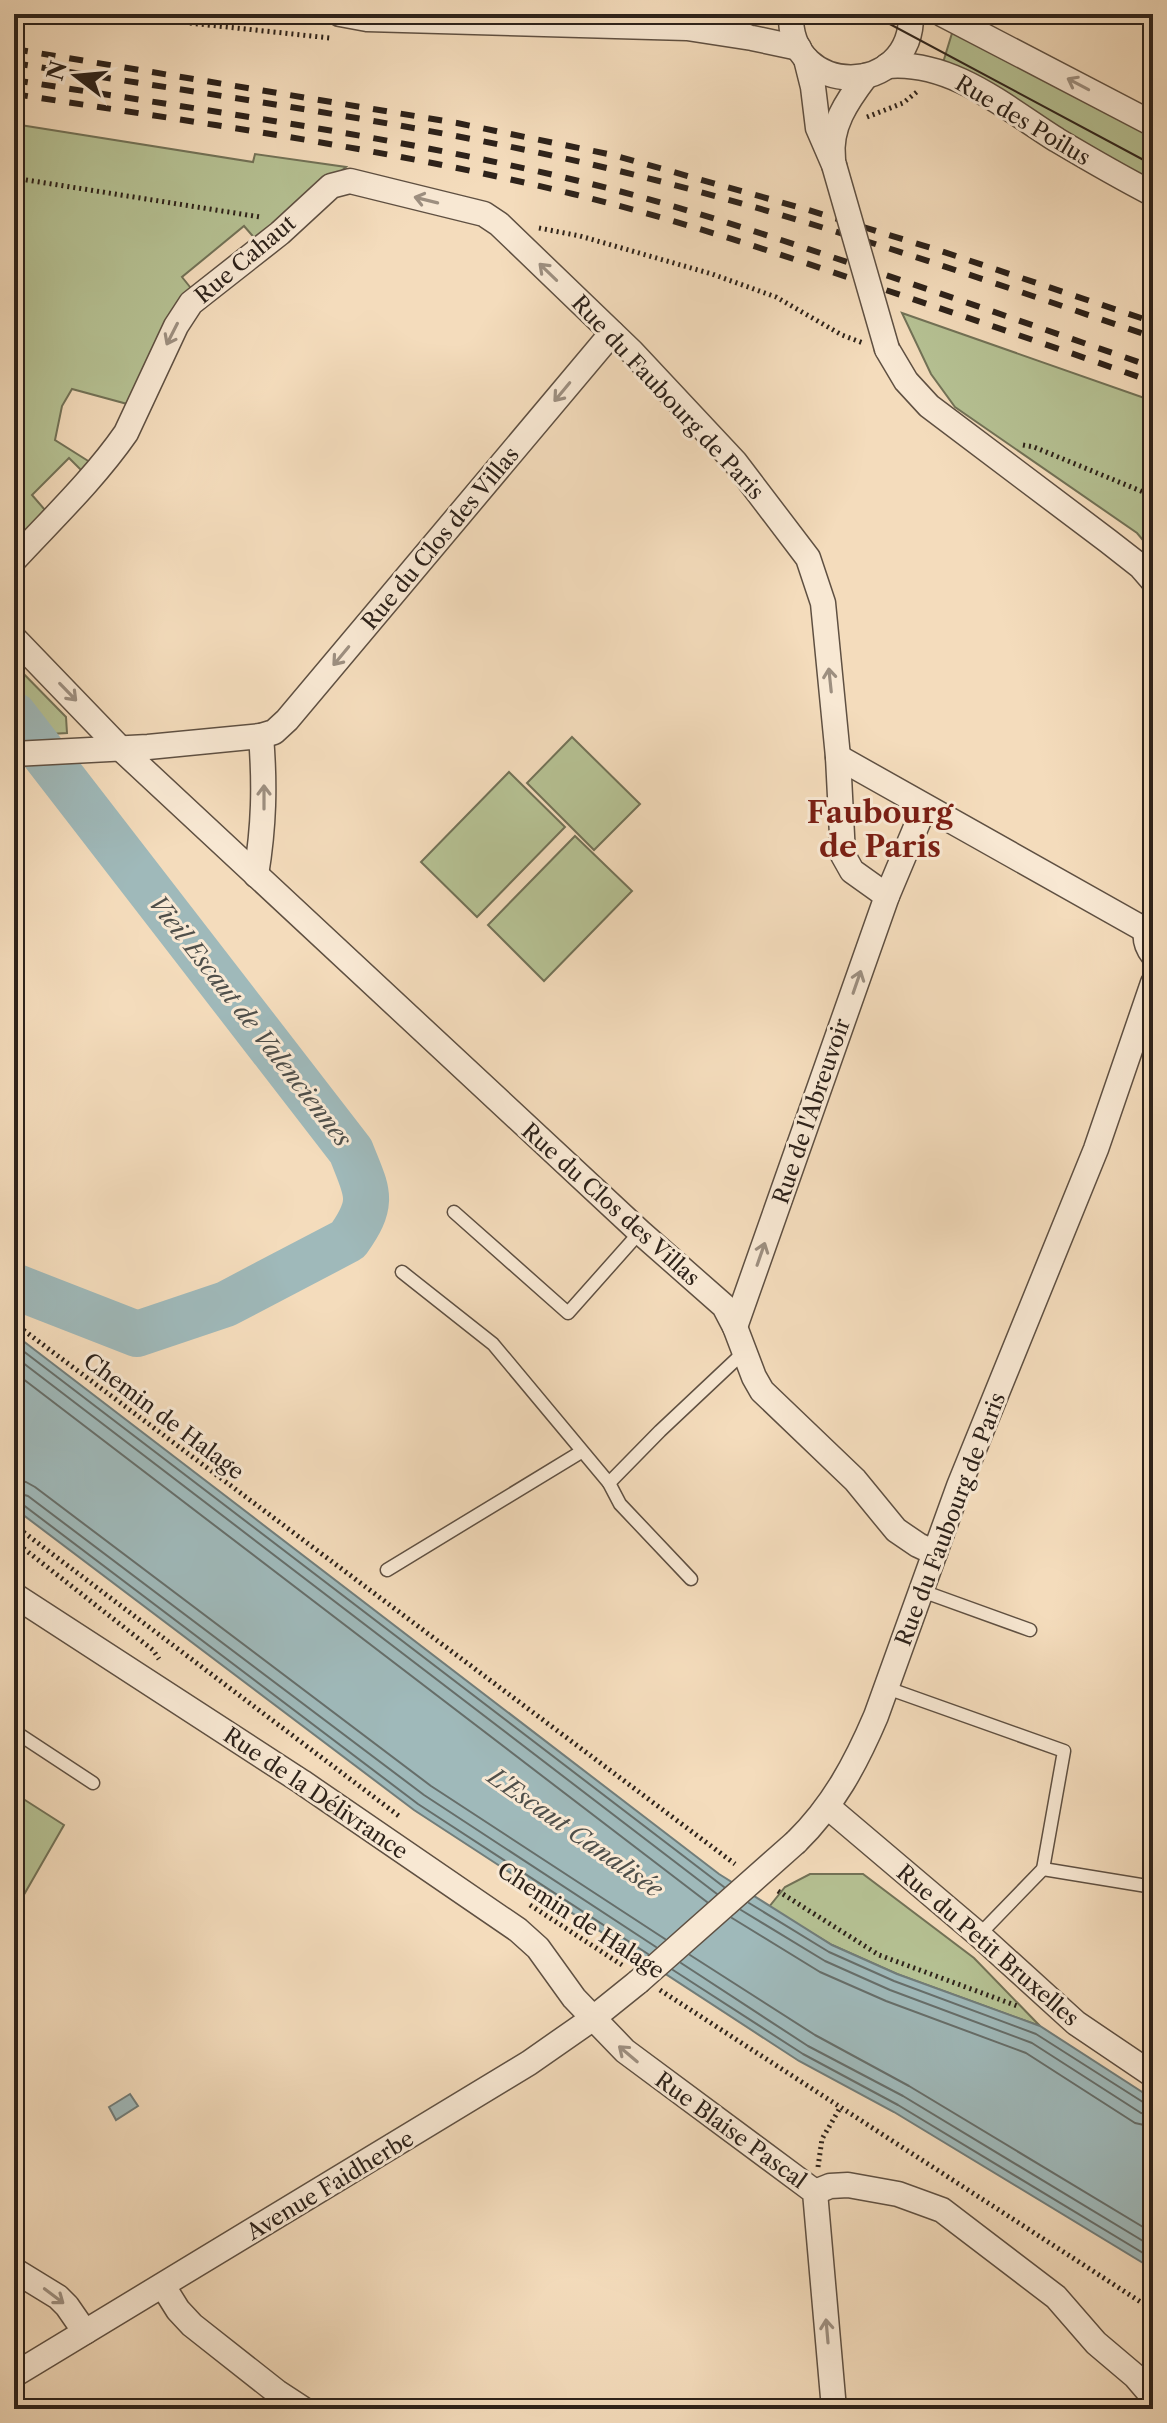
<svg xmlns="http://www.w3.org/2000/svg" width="1167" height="2423" viewBox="0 0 1167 2423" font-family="'Libre Caslon Text',serif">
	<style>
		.green { fill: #b6c294; stroke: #727257; stroke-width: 2 }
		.water { fill: #9fb9ba; stroke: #717d7a; stroke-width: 2 }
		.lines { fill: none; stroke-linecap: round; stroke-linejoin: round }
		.shore { stroke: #666e6a; stroke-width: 2 }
		.river { stroke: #9fb9ba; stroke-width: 46 }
		.service-casing { stroke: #5f5042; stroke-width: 15 }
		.minor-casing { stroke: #5f5042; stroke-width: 27 }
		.path { stroke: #2d221a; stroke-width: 5; stroke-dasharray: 2 4; stroke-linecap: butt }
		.service { stroke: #f8e8d3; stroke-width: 12 }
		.minor { stroke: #f8e8d3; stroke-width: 24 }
		.tram { stroke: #2d221a; stroke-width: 2 }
		.rail { stroke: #2d221a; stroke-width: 6; stroke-dasharray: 14 14; stroke-linecap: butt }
		.minor-bridge-casing { stroke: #5f5042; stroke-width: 27; stroke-linecap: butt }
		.minor-bridge { stroke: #f8e8d3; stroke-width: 24 }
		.oneway { stroke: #9d8f80 }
		.labels { text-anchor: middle; stroke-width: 6; stroke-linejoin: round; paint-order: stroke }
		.street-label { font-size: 22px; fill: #2d221a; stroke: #f8e8d3 }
		.water-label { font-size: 24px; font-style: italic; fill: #4f4f4a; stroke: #f8e8d3 }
		.district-label { font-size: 30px; font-weight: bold; fill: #7a1f14; stroke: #f8e8d3 }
	</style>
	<rect width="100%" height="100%" fill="#f4dcbc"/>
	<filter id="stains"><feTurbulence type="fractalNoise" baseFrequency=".0025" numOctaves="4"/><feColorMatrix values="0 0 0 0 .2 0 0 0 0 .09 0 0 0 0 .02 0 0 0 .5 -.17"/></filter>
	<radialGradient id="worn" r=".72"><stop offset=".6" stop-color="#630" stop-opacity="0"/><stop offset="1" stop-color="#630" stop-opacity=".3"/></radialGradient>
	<g class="green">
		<polygon points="953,30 1153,133 1153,184 942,66"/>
		<polygon points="14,124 253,162 255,154 346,167 257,241 244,226 182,277 194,292 131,405 72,389 62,406 55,440 93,464 83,472 69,458 32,495 45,510 14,543"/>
		<polygon points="902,313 1153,401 1153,552 1137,533 955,407 931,374"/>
		<polygon points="14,664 66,717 67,733 14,736"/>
		<polygon points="572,737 640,804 594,850 527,783"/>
		<polygon points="509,772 565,827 477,917 421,862"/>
		<polygon points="575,836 632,891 544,981 488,925"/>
		<polygon points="14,1793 64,1825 14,1912"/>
		<polygon points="810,1874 863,1874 974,1958 1040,2026 897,1974 832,1945 769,1907 785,1887"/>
	</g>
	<g class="water">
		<polygon points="14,1334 719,1874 832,1945 897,1974 1040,2026 1153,2099 1153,2269 894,2112 799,2061 414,1810 14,1508"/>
		<polygon points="130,2094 138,2106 116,2120 109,2107"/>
	</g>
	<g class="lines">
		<g class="shore">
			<polyline points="14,1344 724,1887"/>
			<polyline points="14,1356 717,1894"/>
			<polyline points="14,1372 707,1902"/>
			<polyline points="14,1480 26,1482 35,1487 431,1786 665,1939"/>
			<polyline points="14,1492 28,1496 424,1795 656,1947"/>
			<polyline points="14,1502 22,1504 418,1804 648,1954"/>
			<polyline points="749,1903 829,1952 894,1981 1036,2034 1146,2104 1153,2105"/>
			<polyline points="741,1910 825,1961 890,1990 1032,2043 1141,2113 1153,2115"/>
			<polyline points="732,1918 820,1972 886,2001 1026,2053 1135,2123 1153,2127"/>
			<polyline points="690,1955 815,2035 909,2086 1153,2233"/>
			<polyline points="681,1963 808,2046 903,2096 1153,2247"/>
			<polyline points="673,1970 803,2054 898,2105 1153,2259"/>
		</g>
		<path class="river" d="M14 715 351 1151C367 1192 376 1201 348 1240L226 1304 137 1334 14 1286"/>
		<defs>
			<g id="service">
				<polyline points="454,1212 568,1313 640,1232"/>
				<polyline points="402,1272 493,1344 609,1483 660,1431 744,1352"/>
				<polyline points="609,1483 620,1504 691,1579"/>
				<polyline points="387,1570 581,1452"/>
				<polyline points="922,1591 1030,1630"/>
				<polyline points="887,1688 1064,1751 1043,1869 1153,1887"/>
				<polyline points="14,1731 93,1783"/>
				<polyline points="979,1935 1043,1869"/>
			</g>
			<g id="minor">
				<polyline points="340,14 367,19 687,28 752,38 799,48"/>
				<path d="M791 14C788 98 913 99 911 14"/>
				<polyline points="942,14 1153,124"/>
				<polyline points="705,26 729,21 748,14"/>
				<polyline points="806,59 813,87 818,128 834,165"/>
				<path d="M887 66C951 60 1006 108 1057 140 1089 159 1120 177 1153 194"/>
				<path d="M833 159C829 127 847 101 866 76"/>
				<polyline points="887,349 906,381 929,406 1108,541 1140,566 1153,581"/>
				<path d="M14 560C52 519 94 479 126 433L176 326 191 303 280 233 331 186 350 181 484 214 499 224 632 352 735 462 808 558 823 603 838 757 843 855 852 871 887 896"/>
				<polyline points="14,638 120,748 640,1232 724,1306 735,1327 754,1377 762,1391 855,1480 896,1530 918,1545 935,1553"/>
				<polyline points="261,736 274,732 287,720 612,333"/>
				<path d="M14 754 148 747 261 736C265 785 264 826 256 875"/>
				<polyline points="838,757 1147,931"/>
				<path d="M1153 920C1143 932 1144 943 1153 955"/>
				<polyline points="735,1327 887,896 924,808"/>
				<polyline points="14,1595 302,1782 518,1930 538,1948 574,1998 625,2051 815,2192 834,2409"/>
				<polyline points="828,1807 979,1935 1076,2023 1153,2075"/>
				<path d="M796 1842C833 1806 856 1763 876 1716L959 1486 1096 1149 1153 983"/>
				<polyline points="815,2192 830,2186 848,2185 898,2194 942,2210 1056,2297 1096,2343 1135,2376 1153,2397"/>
				<polyline points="14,2270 58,2297 67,2306 85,2332"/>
				<polyline points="163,2286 178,2310 192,2325 277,2392 303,2409"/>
				<polyline points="14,2375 529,2063 592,2019 638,1982"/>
			</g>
		</defs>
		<use href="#service" class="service-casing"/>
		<use href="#minor" class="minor-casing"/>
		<g class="path">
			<polyline points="180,14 180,22 330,38"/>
			<polyline points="867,117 903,103 918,91"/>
			<polyline points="14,178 260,217"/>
			<polyline points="539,228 580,236 712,274 776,297 842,335 863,343"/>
			<path d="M14 298C21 346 24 406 14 454"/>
			<polyline points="1023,445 1034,447 1153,496"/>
			<polyline points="14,1323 735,1864"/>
			<polyline points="14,1525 399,1816"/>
			<polyline points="14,1541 153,1650 159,1659"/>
			<polyline points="778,1891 879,1955 1020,2007"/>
			<polyline points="530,1905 622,1965"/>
			<polyline points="660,1990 1153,2310"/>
			<polyline points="818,2167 822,2139 840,2108"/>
		</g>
		<use href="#service" class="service"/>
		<use href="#minor" class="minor"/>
		<polyline class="tram" points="871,14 1153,165"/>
		<g class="rail">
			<polyline points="14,49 457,123 613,155 805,209 941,251 1153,322"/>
			<path d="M14 63C197 93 382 118 563 158 763 202 959 271 1153 337"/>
			<path d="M14 80C202 110 393 136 579 181 671 203 761 233 850 263 952 297 1052 332 1153 367"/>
			<path d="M14 94C201 123 389 149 573 194 667 217 759 247 850 278 951 312 1052 346 1153 382"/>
		</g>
		<defs>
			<g id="minor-bridge">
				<polyline points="834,165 887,349"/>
				<polyline points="638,1982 796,1842"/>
			</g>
		</defs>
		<use href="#minor-bridge" class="minor-bridge-casing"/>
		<use href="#minor-bridge" class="minor-bridge"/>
	</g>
	<defs><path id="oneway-shaft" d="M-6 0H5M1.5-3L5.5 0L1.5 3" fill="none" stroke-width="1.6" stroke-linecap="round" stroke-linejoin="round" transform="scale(2)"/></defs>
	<g class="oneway">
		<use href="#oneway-shaft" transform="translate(1078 84) rotate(-152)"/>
		<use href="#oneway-shaft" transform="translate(426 200) rotate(-166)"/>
		<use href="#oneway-shaft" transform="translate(548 272) rotate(-136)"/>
		<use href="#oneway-shaft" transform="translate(172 334) rotate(117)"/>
		<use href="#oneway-shaft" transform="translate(562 392) rotate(130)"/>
		<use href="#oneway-shaft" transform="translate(341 656) rotate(130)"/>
		<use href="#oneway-shaft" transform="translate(830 680) rotate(-96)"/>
		<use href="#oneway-shaft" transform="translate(68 692) rotate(46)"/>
		<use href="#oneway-shaft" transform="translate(264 797) rotate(-90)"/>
		<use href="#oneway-shaft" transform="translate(857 982) rotate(-71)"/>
		<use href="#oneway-shaft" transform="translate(761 1254) rotate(-71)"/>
		<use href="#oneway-shaft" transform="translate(628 2054) rotate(-140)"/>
		<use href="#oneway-shaft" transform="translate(54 2296) rotate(37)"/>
		<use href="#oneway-shaft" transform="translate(827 2331) rotate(-95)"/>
	</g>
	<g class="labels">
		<g class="street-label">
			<text transform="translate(1023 120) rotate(31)" y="8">Rue des Poilus</text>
			<text transform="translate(245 259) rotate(-40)" y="8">Rue Cahaut</text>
			<text transform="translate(668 397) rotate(47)" y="8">Rue du Faubourg de Paris</text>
			<text transform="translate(440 538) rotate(-50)" y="8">Rue du Clos des Villas</text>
			<text transform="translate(811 1111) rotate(-71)" y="8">Rue de l'Abreuvoir</text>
			<text transform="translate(611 1204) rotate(42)" y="8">Rue du Clos des Villas</text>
			<text transform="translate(164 1416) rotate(37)" y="8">Chemin de Halage</text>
			<text transform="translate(950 1519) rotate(-69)" y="8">Rue du Faubourg de Paris</text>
			<text transform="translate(316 1793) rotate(34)" y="8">Rue de la Délivrance</text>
			<text transform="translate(581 1920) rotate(33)" y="8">Chemin de Halage</text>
			<text transform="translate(988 1945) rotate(41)" y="8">Rue du Petit Bruxelles</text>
			<text transform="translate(731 2130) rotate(36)" y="8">Rue Blaise Pascal</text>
			<text transform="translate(330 2185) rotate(-31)" y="8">Avenue Faidherbe</text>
		</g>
		<g class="water-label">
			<text transform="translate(250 1021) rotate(52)" y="8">Vieil Escaut de Valenciennes</text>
			<text transform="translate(575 1833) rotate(35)" y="8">L'Escaut Canalisée</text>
		</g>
		<g class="district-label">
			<text x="880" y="823">Faubourg<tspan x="880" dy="34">de Paris</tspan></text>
		</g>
	</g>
	<rect width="1167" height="2423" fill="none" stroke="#f4dcbc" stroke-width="48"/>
	<rect x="16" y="16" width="1135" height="2391" fill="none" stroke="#2d221a" stroke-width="4"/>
	<rect x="24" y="24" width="1119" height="2375" fill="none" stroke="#2d221a" stroke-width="2"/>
	<g transform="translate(76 76) rotate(286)" stroke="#f8e8d3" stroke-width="6" paint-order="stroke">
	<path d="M0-6L14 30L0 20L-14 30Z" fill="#2d221a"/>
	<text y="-12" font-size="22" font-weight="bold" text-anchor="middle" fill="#2d221a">N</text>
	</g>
	<rect width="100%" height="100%" filter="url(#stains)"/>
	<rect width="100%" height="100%" fill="url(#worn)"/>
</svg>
